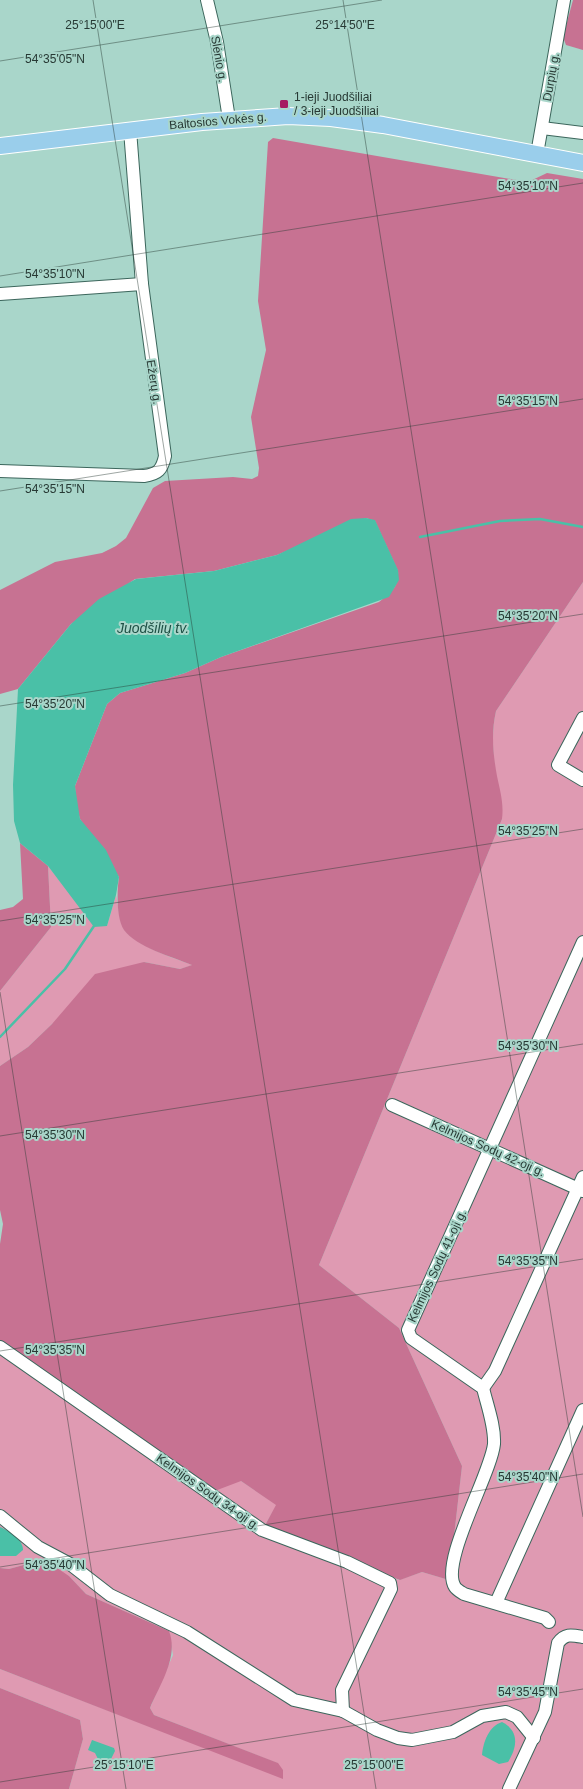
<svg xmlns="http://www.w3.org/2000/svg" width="583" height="1789" viewBox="0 0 583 1789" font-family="Helvetica,sans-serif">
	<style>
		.green { fill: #df9ab2 }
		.forest { fill: #c77292 }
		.water { fill: #4ac0a7 }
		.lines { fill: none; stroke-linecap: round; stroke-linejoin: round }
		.stream { stroke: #4ac0a7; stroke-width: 2.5 }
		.minor-casing { stroke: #3c665c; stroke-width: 14 }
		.major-casing { stroke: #fff; stroke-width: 18 }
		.minor { stroke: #fff; stroke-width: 12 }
		.major { stroke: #9aceeb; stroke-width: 16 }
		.ticks { fill: none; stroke: #273934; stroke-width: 1; stroke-opacity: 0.45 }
		.poi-dot { fill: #a61c62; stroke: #a9d6ca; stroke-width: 2 }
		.labels { text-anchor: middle; stroke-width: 4; stroke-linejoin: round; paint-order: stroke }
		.street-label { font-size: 12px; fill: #273934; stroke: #a9d6ca }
		.poi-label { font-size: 12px; fill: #273934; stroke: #a9d6ca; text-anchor: start }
		.water-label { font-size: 14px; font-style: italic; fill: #1e5045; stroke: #a9d6ca }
		.ticks-label { font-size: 12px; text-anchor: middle; fill: #273934; stroke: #a9d6ca; stroke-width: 4; stroke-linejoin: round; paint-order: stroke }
	</style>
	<rect width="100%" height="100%" fill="#a9d6ca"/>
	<g class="green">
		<path d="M583 582V1789H69L83 1739 80 1720 0 1688V1669L283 1778V1771L277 1763 154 1715 150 1708 173 1655 169 1631 86 1594 69 1576 38 1561 9 1569 0 1568V1340L241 1481 277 1505 263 1528 399 1580 422 1572 449 1580 462 1466 399 1328 319 1265 502 819C498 783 488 746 496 711Z"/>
		<path d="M48 866 63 885 107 926 116 895C118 904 119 921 124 929 134 945 175 959 193 965L180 969 144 962 52 1024 28 1047 0 1066V991L51 927Z"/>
	</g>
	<g class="forest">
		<polygon points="573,0 583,0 583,50 566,45 563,37"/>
		<path d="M273 138 528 182 547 173 583 179V582L496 711C491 733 493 754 497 776 500 791 504 803 502 819L319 1265 399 1328 462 1466 449 1580 422 1572 400 1580 263 1529 276 1505 241 1481 212 1492 0 1340V1244L3 1224 0 1210V1066L28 1047 52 1024 95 974 144 962 180 969 192 965C173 957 136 947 124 930 116 918 117 890 119 877L80 819 76 804 75 786 107 704 120 693 185 673 221 657 379 602C391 593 399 587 398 571L375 521 366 518 277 555 214 571 135 579 71 624 18 689 0 694V590L55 562 102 553 116 546 126 538 153 488 165 481 233 477 252 479 258 476 259 468 251 417 266 350 258 301 268 142Z"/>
		<polygon points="20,843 48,866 51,927 0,991 0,910 13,907 23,899"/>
		<path d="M38 1561 51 1564 69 1576 86 1594 169 1631C179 1657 160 1684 150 1708L154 1715 278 1763 283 1770V1779L0 1669V1568L9 1569Z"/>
		<polygon points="0,1688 80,1720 83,1739 69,1789 0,1789"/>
	</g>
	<g class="water">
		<polygon points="366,518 375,520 398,570 399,580 389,597 221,657 185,673 120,693 107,704 75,786 80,819 106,850 119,877 116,895 107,926 94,927 48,866 20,843 14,821 13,785 18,689 71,624 99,599 136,579 214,571 277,555 351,519"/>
		<path d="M0 1527C9 1531 23 1539 23 1550L16 1556H0Z"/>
		<path d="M502 1722C520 1731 517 1748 508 1762L499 1764 482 1755C483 1742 489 1726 502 1722Z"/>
		<polygon points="92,1740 114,1748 115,1751 110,1761 98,1759 95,1753 88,1750"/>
	</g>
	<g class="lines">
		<g class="stream">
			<polyline points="420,537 500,521 540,519 583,527"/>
			<polyline points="0,1037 65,969 94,926"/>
		</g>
		<defs>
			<g id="minor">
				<polyline points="207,0 217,42 229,119"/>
				<polyline points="542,128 583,133"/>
				<polyline points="537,154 564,0"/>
				<polyline points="0,294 142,284"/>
				<path d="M0 471 144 476C158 474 162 470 165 456L142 284 130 130"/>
				<polyline points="583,718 558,765 583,780"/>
				<polyline points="392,1105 583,1191"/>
				<polyline points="0,1347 262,1530 347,1562 390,1583 391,1589 342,1690 343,1711"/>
				<polyline points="483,1388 495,1371 583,1177"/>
				<polyline points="0,1516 38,1547 70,1564 110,1595 187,1632 294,1700 343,1711 377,1730 398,1738 412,1740 453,1732 482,1716 506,1712 517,1717 534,1738"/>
				<polyline points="496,1603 583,1410"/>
				<path d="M549 1622 545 1618 464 1594C461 1592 457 1590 455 1587 439 1563 491 1474 494 1444 495 1426 487 1405 483 1388L411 1338 408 1330 583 942"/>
				<path d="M509 1789 545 1712 558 1643C565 1633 572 1635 583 1637"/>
			</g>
			<polyline id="major" points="0,146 202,122 288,116 331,118 383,125 583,163"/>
		</defs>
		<use href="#minor" class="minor-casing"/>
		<use href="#major" class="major-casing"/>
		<use href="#minor" class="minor"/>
		<use href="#major" class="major"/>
	</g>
	<path class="ticks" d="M93 0 376 1789M343 0 583 1517M0 61 382 0M0 276 583 183M0 491 583 399M0 706 583 614M0 921 583 829M0 992 126 1789M0 1136 583 1044M0 1351 583 1259M0 1567 583 1474M0 1782 583 1689"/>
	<rect class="poi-dot" x="279" y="99" width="10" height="10" rx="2.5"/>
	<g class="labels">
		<g class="street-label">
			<text transform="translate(219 59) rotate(80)" y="4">Slėnio g.</text>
			<text transform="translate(551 77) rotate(-80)" y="4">Durpių g.</text>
			<text transform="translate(218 121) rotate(-5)" y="4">Baltosios Vokės g.</text>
			<text transform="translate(154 382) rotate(81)" y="4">Ežerų g.</text>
			<text transform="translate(488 1148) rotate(24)" y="4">Kelmijos Sodų 42-oji g.</text>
			<text transform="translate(437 1266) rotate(-65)" y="4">Kelmijos Sodų 41-oji g.</text>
			<text transform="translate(208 1492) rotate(35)" y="4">Kelmijos Sodų 34-oji g.</text>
		</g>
		<g class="poi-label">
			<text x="294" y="101">1-ieji Juodšiliai<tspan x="294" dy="14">/ 3-ieji Juodšiliai</tspan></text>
		</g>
		<g class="water-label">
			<text x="153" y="633">Juodšilių tv.</text>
		</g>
	</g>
	<g class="ticks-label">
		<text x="345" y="29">25°14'50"E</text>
		<text x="95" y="29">25°15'00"E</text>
		<text x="55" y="63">54°35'05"N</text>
		<text x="528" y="190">54°35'10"N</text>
		<text x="55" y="278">54°35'10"N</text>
		<text x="528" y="405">54°35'15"N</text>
		<text x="55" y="493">54°35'15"N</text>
		<text x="528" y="620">54°35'20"N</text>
		<text x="55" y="708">54°35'20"N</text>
		<text x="528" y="835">54°35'25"N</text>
		<text x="55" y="924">54°35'25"N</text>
		<text x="528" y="1050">54°35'30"N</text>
		<text x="55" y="1139">54°35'30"N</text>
		<text x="528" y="1265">54°35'35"N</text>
		<text x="55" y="1354">54°35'35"N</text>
		<text x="528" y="1481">54°35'40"N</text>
		<text x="55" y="1569">54°35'40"N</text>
		<text x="528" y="1696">54°35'45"N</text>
		<text x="124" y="1769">25°15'10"E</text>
		<text x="374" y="1769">25°15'00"E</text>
	</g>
</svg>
